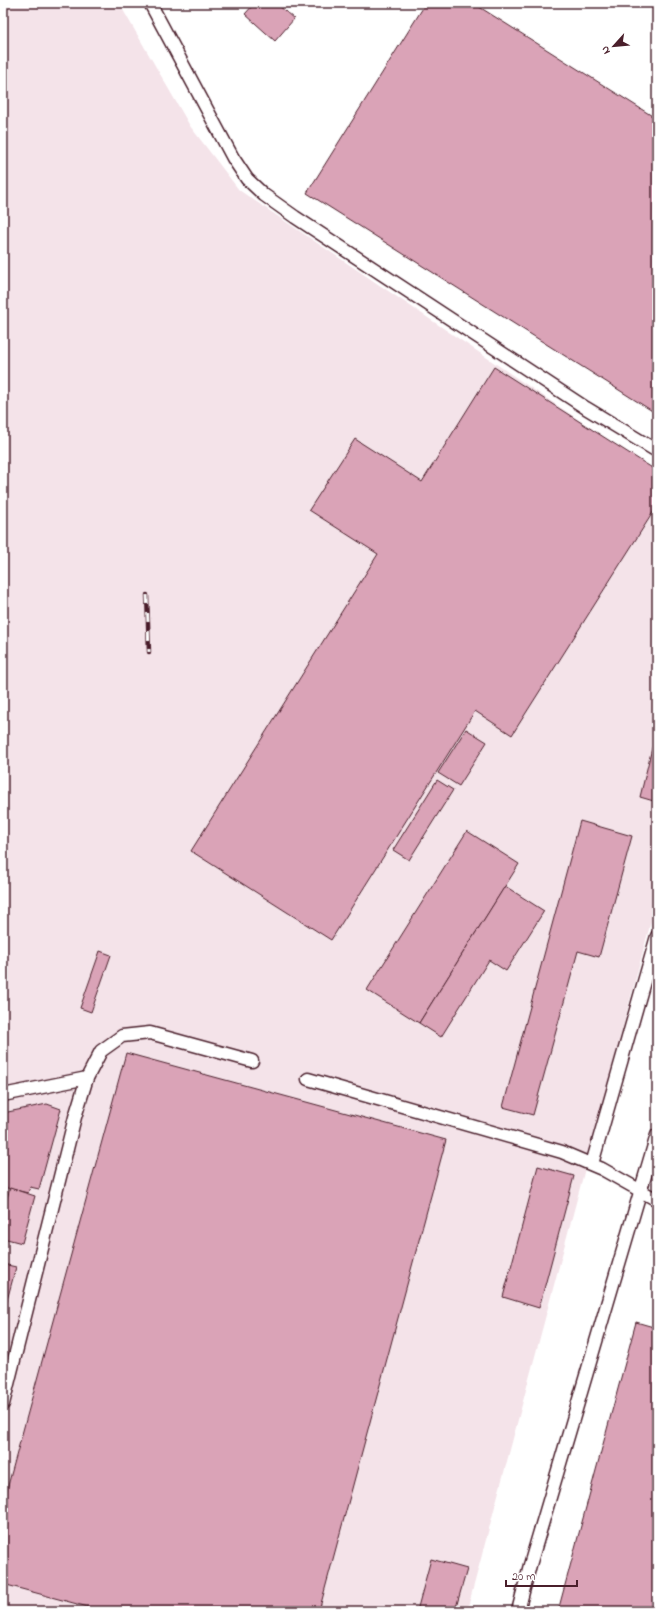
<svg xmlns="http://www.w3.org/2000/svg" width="660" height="1614" viewBox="0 0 660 1614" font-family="'Indie Flower',sans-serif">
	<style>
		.built { fill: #f4e3e9 }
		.building { fill: #daa3b7; stroke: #4a1f2b }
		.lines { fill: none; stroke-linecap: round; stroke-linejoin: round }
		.service-casing { stroke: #4a1f2b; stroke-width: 15 }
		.service { stroke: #fff; stroke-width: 12 }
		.rail-casing { stroke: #4a1f2b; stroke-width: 4.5 }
		.rail { stroke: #fff; stroke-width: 3; stroke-dasharray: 9; stroke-linecap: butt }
	</style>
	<rect width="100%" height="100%" fill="#fff"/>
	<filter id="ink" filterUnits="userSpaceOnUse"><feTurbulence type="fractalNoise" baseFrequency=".025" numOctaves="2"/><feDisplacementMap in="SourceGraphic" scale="8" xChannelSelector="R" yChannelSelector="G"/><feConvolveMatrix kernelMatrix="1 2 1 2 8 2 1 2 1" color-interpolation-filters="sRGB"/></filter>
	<g filter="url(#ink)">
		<polygon class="built" points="3,3 119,3 190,126 239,190 657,473 657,899 467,1611 3,1611"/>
		<g class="building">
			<polygon points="255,3 276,3 294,19 275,41 245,14"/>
			<polygon points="426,3 473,3 657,119 657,414 307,193"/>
			<polygon points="494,367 657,471 657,506 512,735 475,711 331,940 191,851 378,554 309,510 355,439 422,482"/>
			<polygon points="466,729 487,742 459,786 438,773"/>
			<polygon points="654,740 657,741 657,802 640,797"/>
			<polygon points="437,780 453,790 409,860 393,850"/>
			<polygon points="580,821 632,836 599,957 578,951 533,1115 503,1107"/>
			<polygon points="467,831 519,864 419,1023 367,990"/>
			<polygon points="505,886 544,911 506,971 489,960 441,1037 419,1023"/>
			<polygon points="100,951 111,955 91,1012 80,1008"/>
			<polygon points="126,1053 446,1140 319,1611 103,1611 3,1584 3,1504"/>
			<polygon points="47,1104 61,1109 39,1189 30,1187 28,1193 3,1187 3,1113"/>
			<polygon points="538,1166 574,1176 539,1308 503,1297"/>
			<polygon points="10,1188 35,1196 22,1243 3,1238 3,1212"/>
			<polygon points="3,1264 16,1267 3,1315"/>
			<polygon points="636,1322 657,1328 657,1611 558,1611"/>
			<polygon points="431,1559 467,1569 455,1611 417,1611"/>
		</g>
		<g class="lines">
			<defs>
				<g id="service">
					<polyline points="150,3 233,158 247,179 264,195 295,217 586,408 657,451"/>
					<polyline points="308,1079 562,1152 602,1169 657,1200"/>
					<polyline points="3,1095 87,1078"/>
					<polyline points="592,1164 657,936"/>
					<polyline points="3,1404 75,1117 87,1078 101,1051 122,1036 150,1033 252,1061"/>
					<polyline points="518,1611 530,1565 657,1135"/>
				</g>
			</defs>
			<use href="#service" class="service-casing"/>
			<use href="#service" class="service"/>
			<defs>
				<polyline id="rail" points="147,595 149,652"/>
			</defs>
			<use href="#rail" class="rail-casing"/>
			<use href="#rail" class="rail"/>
		</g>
	</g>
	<rect width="660" height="1614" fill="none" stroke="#fff" stroke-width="16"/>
	<rect x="8" y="8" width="644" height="1598" fill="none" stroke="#4a1f2b" stroke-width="1.5" filter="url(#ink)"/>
	<g transform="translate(614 46) rotate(243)" stroke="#ffffff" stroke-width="3" paint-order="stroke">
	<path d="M0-3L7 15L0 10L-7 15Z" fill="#4a1f2b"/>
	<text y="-6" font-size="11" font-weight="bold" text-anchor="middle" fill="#4a1f2b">N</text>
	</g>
	<path d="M506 1580v6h71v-6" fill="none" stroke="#4a1f2b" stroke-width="2"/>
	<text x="512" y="1580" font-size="12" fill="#4a1f2b" stroke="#ffffff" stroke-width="3" paint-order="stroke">20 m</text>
</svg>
